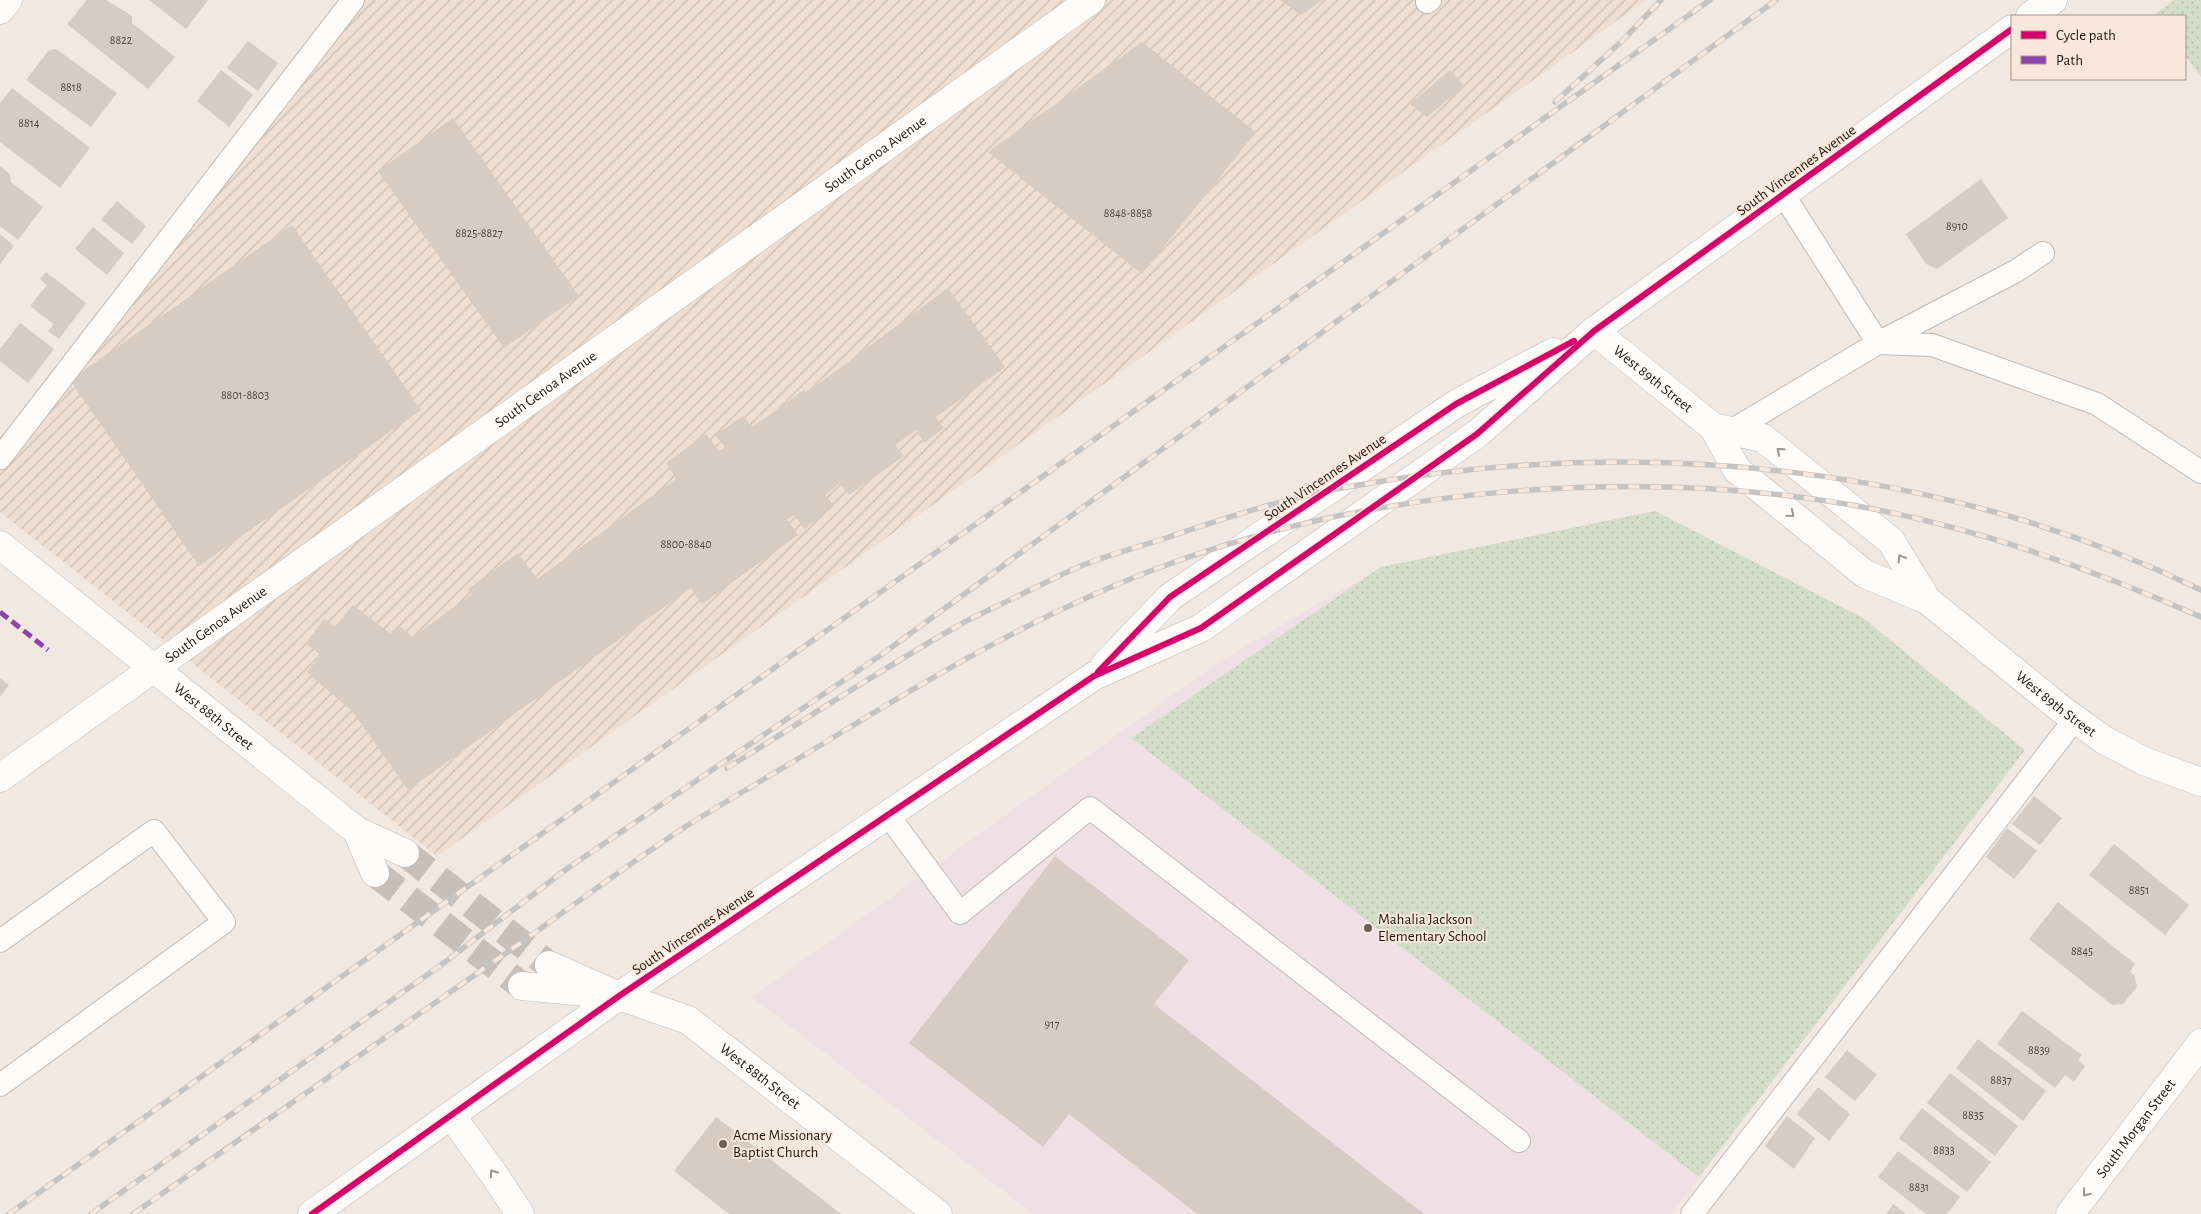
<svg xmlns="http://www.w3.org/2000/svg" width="2201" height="1214" viewBox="0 0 2201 1214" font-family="'Alegreya Sans',sans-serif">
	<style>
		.industrial { fill: url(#industrial-furrows) }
		.education { fill: #efe0e5 }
		.grass { fill: url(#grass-dots) }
		.building { fill: #d6ccc4 }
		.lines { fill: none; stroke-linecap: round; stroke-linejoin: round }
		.street-tunnel { stroke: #c7bfb8; stroke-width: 28; stroke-dasharray: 28 14; stroke-linecap: butt }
		.lane-casing { stroke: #c1b9b4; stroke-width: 24 }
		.street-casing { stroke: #c1b9b4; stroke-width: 29 }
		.secondary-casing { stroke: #c1b9b4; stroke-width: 29 }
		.lane { stroke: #fdfcfa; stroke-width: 22 }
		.street { stroke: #fdfcfa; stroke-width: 28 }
		.secondary { stroke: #fdfcfa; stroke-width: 28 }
		.rail-casing { stroke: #c6c4c2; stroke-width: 5.5 }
		.rail { stroke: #f8e7da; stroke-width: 4; stroke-dasharray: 11; stroke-linecap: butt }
		.quiet { stroke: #8e44ad; stroke-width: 5; stroke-dasharray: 10 5; stroke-linecap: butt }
		.cycleway-casing { stroke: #f8e7da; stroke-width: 9 }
		.cycleway { stroke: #d6006c; stroke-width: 6 }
		.oneway { stroke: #999693 }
		.poi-dot { fill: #68615c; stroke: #f8e7da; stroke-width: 2 }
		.labels { text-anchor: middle; stroke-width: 4; stroke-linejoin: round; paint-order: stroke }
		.number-label { font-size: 12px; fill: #4d4641 }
		.street-label { font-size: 15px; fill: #1f1915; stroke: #f8e7da }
		.poi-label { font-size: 15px; fill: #1f1915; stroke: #f8e7da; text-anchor: start }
	</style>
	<defs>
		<pattern id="industrial-furrows" width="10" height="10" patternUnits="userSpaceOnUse" patternTransform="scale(1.25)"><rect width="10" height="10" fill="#efded1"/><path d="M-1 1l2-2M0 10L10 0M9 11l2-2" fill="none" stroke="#ccbeb3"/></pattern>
		<pattern id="grass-dots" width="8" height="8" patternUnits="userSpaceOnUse" patternTransform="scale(1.25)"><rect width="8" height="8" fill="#d3ddca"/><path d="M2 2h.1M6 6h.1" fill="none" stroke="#b5bdad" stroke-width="1.8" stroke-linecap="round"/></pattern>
	</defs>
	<rect width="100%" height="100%" fill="#f1e8e1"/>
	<polygon class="industrial" points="350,0 1646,0 437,856 0,512 0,457"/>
	<polygon class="education" points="1655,511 1863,618 2025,750 1671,1214 1033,1214 752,997 1220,661 1381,567"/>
	<g class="grass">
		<polygon points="2174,0 2201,0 2201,77 2185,55 2185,16 2157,16 2155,14"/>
		<polygon points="1655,511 1863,618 2025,750 1699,1177 1131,738 1381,567"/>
	</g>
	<g class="building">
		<polygon points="87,0 106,0 121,9 132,16 132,23 175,57 148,89 67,24"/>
		<polygon points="149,0 208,0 186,29"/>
		<polygon points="1280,0 1322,0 1301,15"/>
		<polygon points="248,41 278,63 258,91 227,68"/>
		<polygon points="1142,42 1256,132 1142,274 988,152"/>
		<polygon points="56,49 117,93 91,127 26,80 49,50"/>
		<polygon points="221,70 253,95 229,127 197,101"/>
		<polygon points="1450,70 1464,86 1427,117 1410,104"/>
		<polygon points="12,88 90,148 60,188 0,142 0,103"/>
		<polygon points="453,118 579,296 504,348 378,171"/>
		<polygon points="0,166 10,174 11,182 43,207 18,240 0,226"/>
		<polygon points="1981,179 2008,218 1937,269 1926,264 1906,234"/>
		<polygon points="117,201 146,226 132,244 101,220"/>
		<polygon points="292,225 421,410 199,566 70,380"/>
		<polygon points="93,227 124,253 107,275 75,249"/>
		<polygon points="0,234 14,246 0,264"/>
		<polygon points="46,272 86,303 59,339 48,331 54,324 30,306 47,285 40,279"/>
		<polygon points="948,288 1005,367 936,417 944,428 924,443 916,430 895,445 904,456 849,495 840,483 825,495 834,506 804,529 794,515 787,519 798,535 702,604 691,588 408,790 352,711 307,672 321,655 306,643 324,619 335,627 353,605 391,634 398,625 413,637 472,594 468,589 518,553 537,579 676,479 666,463 706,434 719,451 725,447 715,435 743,416 752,427 804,390 806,392 821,382"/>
		<polygon points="20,323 54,349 28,383 0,361 0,349"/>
		<polygon points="0,678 9,685 0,697"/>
		<polygon points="2034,796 2062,818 2040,845 2012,824"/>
		<polygon points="2007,828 2037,851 2014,879 1986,857"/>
		<polygon points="2114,844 2189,905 2165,935 2089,875"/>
		<polygon points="1055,856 1189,960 1154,1004 1424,1214 1197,1214 1069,1114 1043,1147 909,1043"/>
		<polygon points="2058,902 2135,964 2130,972 2134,975 2137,987 2123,1004 2112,1005 2029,939"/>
		<polygon points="2022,1011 2082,1055 2078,1060 2085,1066 2074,1082 2065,1075 2055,1088 1997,1044"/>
		<polygon points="1978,1039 2046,1091 2023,1121 1956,1068"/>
		<polygon points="1847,1050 1877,1075 1855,1101 1825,1077"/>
		<polygon points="1950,1073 2018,1126 1995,1156 1927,1103"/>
		<polygon points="1818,1087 1850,1114 1829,1141 1797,1114"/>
		<polygon points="1922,1108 1991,1162 1967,1192 1899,1138"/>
		<polygon points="1787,1116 1815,1138 1794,1169 1765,1146"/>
		<polygon points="716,1117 841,1214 729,1214 674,1171"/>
		<polygon points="1898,1151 1960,1197 1947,1214 1926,1214 1878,1177"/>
		<polygon points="1893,1204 1906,1214 1886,1214"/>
	</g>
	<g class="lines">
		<g class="street-tunnel">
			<polyline points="405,853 549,965"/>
			<polyline points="375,873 522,986"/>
		</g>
		<defs>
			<g id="lane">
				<polyline points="1427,2 1430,0"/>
				<polyline points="2043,253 2016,271 1878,343 1932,345 2097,404 2201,472"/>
				<polyline points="1731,431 1878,343 1783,194"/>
				<polyline points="0,458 353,0"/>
				<polyline points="888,815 960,913 1090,808 1519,1141"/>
				<polyline points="0,941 154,831 224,922 0,1085"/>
				<polyline points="1692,1214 2075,719"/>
			</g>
			<g id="street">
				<path id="s1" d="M1594 331 1713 427 1737 470 1865 574 1927 600 2061 709 2104 740 2144 761 2201 782"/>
				<polyline points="1713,427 1763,438 1891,541 1927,600"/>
				<path id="s2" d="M0 545 357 831 405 853"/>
				<path id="s3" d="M0 778 1091 0"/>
				<polyline points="357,831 375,873"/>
				<path id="s4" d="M549 965 619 996 688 1020 938 1214"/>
				<polyline points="522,986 595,993"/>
				<polyline points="451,1115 493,1173 520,1214"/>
				<path id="s5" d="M2070 1214 2201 1043"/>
			</g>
			<g id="secondary">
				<polyline points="0,10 8,0"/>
				<polyline points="2030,16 2053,0"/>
				<polyline points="1105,665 1170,597 1456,404 1553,352"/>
				<polyline points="312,1214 619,996 1094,676 1201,628 1477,434 1594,331 2012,29"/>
			</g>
		</defs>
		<use href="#lane" class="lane-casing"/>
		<use href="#street" class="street-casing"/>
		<use href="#secondary" class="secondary-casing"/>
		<use href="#lane" class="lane"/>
		<use href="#street" class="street"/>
		<use href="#secondary" class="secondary"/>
		<defs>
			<g id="rail">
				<polyline points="1555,102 1623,40 1661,0"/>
				<path d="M727 768C803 721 877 672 954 628 976 615 1001 605 1024 593 1043 584 1062 574 1081 566 1107 555 1135 548 1163 539 1227 517 1292 496 1359 485 1640 436 1942 464 2201 590"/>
				<polyline points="9,1214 1710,0"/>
				<polyline points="91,1214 441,965 568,868 881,655 1776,0"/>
				<path d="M133 1214C262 1125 390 1034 519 944 575 904 630 863 688 825 730 799 773 774 816 748 926 680 1040 612 1161 567 1370 488 1633 467 1852 505 1972 526 2090 568 2201 617"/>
			</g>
		</defs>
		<use href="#rail" class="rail-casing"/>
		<use href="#rail" class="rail"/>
		<polyline class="quiet" points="0,612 48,650"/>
		<defs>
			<g id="cycleway">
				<polyline points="1098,672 1170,597 1456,404 1574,341"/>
				<polyline points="312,1214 619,996 1094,676 1201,628 1477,434 1594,331 2012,29"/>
			</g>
		</defs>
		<use href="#cycleway" class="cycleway-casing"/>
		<use href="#cycleway" class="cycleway"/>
	</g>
	<defs><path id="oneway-chevron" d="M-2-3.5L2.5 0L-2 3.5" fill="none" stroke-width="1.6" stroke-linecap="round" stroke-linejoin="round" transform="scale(1.25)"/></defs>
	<g class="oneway">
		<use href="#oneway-chevron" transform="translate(1780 451) rotate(-141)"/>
		<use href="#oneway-chevron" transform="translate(1791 514) rotate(39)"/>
		<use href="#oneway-chevron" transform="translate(1901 558) rotate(-121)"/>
		<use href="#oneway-chevron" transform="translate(493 1173) rotate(-125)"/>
		<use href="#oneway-chevron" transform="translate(2086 1193) rotate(128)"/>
	</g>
	<g class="poi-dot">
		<circle cx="1368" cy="928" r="5"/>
		<circle cx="723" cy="1144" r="5"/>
	</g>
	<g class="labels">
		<g class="number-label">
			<text x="121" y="44">8822</text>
			<text x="71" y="91">8818</text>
			<text x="29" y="127">8814</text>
			<text x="1128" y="217">8848-8858</text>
			<text x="1957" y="230">8910</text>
			<text x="479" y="237">8825-8827</text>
			<text x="245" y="399">8801-8803</text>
			<text x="686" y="548">8800-8840</text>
			<text x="2139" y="894">8851</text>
			<text x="2082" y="955">8845</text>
			<text x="1052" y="1028">917</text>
			<text x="2039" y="1054">8839</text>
			<text x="2001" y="1084">8837</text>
			<text x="1973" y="1119">8835</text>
			<text x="1944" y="1154">8833</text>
			<text x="1919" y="1191">8831</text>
		</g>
		<g class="street-label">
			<text dy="5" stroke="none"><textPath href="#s3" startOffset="1075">South Genoa Avenue</textPath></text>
			<text transform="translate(1796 170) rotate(-36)" y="5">South Vincennes Avenue</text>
			<text dy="5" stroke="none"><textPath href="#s1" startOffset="76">West 89th Street</textPath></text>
			<text dy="5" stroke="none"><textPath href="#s3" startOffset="670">South Genoa Avenue</textPath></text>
			<text transform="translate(1325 477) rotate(-34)" y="5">South Vincennes Avenue</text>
			<text dy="5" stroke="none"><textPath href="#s3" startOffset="265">South Genoa Avenue</textPath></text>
			<text dy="5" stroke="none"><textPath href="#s1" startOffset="600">West 89th Street</textPath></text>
			<text dy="5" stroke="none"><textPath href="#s2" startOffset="274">West 88th Street</textPath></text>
			<text transform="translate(693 931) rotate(-34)" y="5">South Vincennes Avenue</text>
			<text dy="5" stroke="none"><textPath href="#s4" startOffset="241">West 88th Street</textPath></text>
			<text dy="5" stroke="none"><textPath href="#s5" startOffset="108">South Morgan Street</textPath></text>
		</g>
		<g class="poi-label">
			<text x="1378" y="924">Mahalia Jackson<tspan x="1378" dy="17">Elementary School</tspan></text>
			<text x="733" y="1140">Acme Missionary<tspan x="733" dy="17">Baptist Church</tspan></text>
		</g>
	</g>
	<rect x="2011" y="15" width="175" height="65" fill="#f8e7da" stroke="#a1958b"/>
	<rect x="2021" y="31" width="25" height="8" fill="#d6006c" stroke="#a1958b"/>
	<text x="2056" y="40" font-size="15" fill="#1f1915">Cycle path</text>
	<rect x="2021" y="56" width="25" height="8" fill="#8e44ad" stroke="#a1958b"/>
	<text x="2056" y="65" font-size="15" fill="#1f1915">Path</text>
</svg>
